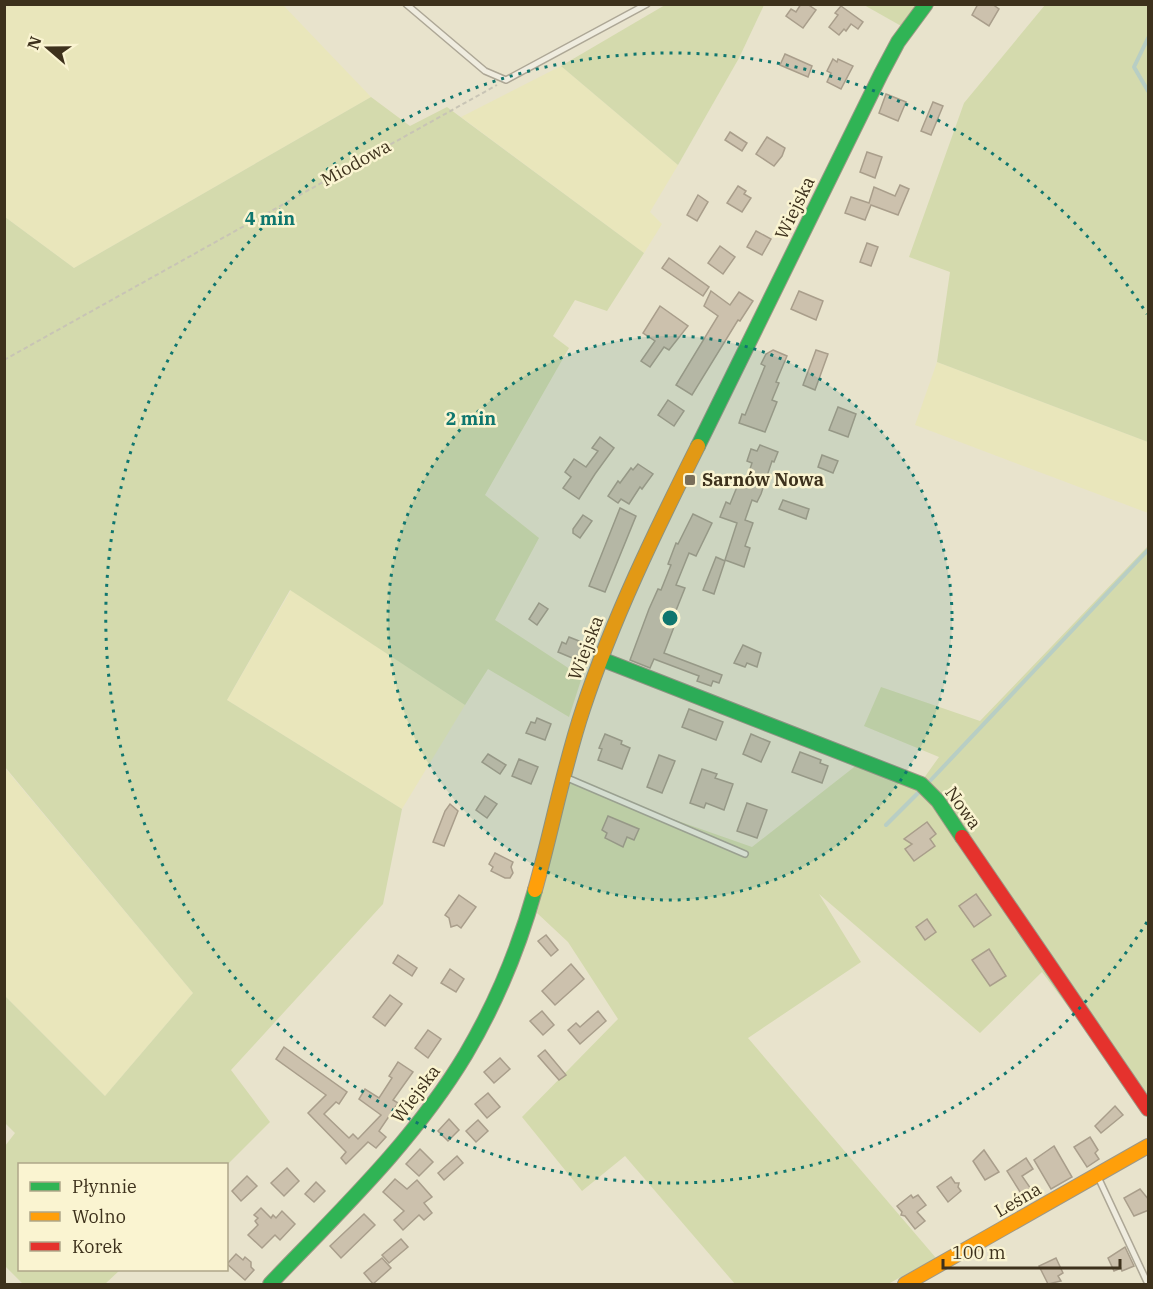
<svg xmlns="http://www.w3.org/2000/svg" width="1153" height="1289" viewBox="0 0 1153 1289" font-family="'IBM Plex Serif',serif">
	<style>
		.farmland { fill: #e9e6bb }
		.green { fill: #d4daad }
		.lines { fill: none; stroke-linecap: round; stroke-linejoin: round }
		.stream { stroke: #b8cec4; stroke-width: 4 }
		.building { fill: #ccc1ad; stroke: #a99e8b; stroke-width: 1.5 }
		.lane-casing { stroke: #ada796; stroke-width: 8 }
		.fast-casing { stroke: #9d9785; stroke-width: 16 }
		.slow-casing { stroke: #9d9785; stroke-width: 16 }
		.jam-casing { stroke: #9d9785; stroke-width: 16 }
		.path { stroke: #c8c4b5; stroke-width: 2; stroke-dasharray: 4.5 3; stroke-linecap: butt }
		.lane { stroke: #efecdf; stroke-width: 5 }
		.fast { stroke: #30b455; stroke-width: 14 }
		.slow { stroke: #ff9f0a; stroke-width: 14 }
		.jam { stroke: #e5322d; stroke-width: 14 }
		.ring { fill: none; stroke: #0f766e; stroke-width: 3; stroke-dasharray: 3 6 }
		.poi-dot { fill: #796f5a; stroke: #faf4d1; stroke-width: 2 }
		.labels { text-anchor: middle; stroke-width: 5; stroke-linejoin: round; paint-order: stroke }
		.street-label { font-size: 18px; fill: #3d311c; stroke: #faf4d1 }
		.poi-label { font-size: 18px; font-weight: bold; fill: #3d311c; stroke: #faf4d1; text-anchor: start }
		.centre { fill: #0f766e; stroke: #faf4d1; stroke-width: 3 }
		.ring-label { font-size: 18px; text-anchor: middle; font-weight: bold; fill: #0f766e; stroke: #faf4d1; stroke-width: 5; stroke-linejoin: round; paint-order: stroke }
	</style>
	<rect width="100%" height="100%" fill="#e8e3cc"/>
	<g class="farmland">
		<polygon points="5,5 283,5 371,97 74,268 5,217"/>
		<polygon points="561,66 678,165 650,212 662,224 644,253 461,117"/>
		<polygon points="937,362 1148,442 1148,513 915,425"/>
		<polygon points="291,590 465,705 402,809 227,700"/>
		<polygon points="4,767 193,993 105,1096 5,996"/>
	</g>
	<g class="green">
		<polygon points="665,5 764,5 739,58 678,165 561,66"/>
		<polygon points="864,5 921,5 903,27"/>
		<polygon points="1045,5 1148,5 1148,442 937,362 950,272 909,257 964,103"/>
		<polygon points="371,97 410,126 447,107 644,253 607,311 575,300 553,336 569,348 485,495 539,538 495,620 582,677 569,717 488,669 465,705 290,590 227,700 402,809 383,904 231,1070 270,1122 227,1165 20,1164 20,1270 120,1270 105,1284 23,1284 5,1266 5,1146 15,1133 5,1123 5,996 105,1096 193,993 5,767 5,217 74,268"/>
		<polygon points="1148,546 1148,1113 1042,972 980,1033 819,894 861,962 748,1038 936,1258 888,1284 735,1284 625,1156 582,1191 522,1117 618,1019 568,942 537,913 556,824 570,783 752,847 867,757 924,778 939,757 864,726 881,687 980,721"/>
	</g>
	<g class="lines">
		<g class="stream">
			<polyline points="1148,38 1134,67 1148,91"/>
			<polyline points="929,782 1148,550"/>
			<polyline points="886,825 921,790"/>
		</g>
	</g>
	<g class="building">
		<polygon points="801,4 807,4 816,10 803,28 786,16 791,9 796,12"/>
		<polygon points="978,4 992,4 999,9 989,26 972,15"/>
		<polygon points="841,6 863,22 858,29 851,24 846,31 844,29 839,35 829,27 838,15 835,13"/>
		<polygon points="785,54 812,66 808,77 780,65"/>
		<polygon points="833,59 837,62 838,59 853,66 841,89 827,82 831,73 827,71"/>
		<polygon points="886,94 906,102 898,121 879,113"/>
		<polygon points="933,102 943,106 931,135 921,131"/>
		<polygon points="730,132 747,143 742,151 725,140"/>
		<polygon points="767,137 785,148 782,156 774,166 756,154"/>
		<polygon points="867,152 882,157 875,178 860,172"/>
		<polygon points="900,185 909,189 898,215 871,205 865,220 845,213 851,197 869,203 874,187 895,196"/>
		<polygon points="738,186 746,191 744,194 751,198 742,212 727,203"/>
		<polygon points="698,195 708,202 697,221 687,215"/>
		<polygon points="756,231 771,239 762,255 747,247"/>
		<polygon points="867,243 878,247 871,266 860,262"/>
		<polygon points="720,246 735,257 723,274 708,263"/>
		<polygon points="669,258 709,287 703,296 662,268"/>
		<polygon points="711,291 730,305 739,292 753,301 740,321 738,320 692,395 676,385 718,316 704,306"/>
		<polygon points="799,291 823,301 816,320 791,309"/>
		<polygon points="660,306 688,326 669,350 664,347 650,367 641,361 655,341 643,333"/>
		<polygon points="773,350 787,356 776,382 779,383 772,400 777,402 765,432 739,423 742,414 745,415 765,366 761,364 766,354"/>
		<polygon points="816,350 828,354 815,390 803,385"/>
		<polygon points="668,400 684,411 674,426 658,415"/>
		<polygon points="838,407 856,414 848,437 829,430"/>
		<polygon points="600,437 614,448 595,474 579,499 563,488 571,477 565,472 574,459 586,467 598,451 592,448"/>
		<polygon points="760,445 778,452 774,462 772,461 761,494 757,502 752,500 745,520 753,523 745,546 750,548 744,567 725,560 737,523 720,517 726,502 730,504 739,482 745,484 752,463 747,461 751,449 757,451"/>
		<polygon points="822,455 838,461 833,473 818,467"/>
		<polygon points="638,464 653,474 642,489 640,487 629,504 621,499 618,503 608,496 618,481 620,483 631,468 633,470"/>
		<polygon points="783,500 809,509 806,519 779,509"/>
		<polygon points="620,508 636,516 605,592 589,586"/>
		<polygon points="693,514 712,523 696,556 689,553 676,585 685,588 673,618 677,619 664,653 722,675 719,683 713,681 711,686 697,681 699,676 654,659 650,668 630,660 649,609 658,589 661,590 671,565 668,564 676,543 678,544"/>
		<polygon points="583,515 592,521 580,538 573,533 573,529"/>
		<polygon points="716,557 725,561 714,594 703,590"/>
		<polygon points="539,603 548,609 537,625 529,619"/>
		<polygon points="569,637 584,643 577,660 558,652 562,642 566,644"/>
		<polygon points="743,645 761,653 757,667 747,663 745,667 734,663"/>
		<polygon points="689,709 723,722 716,740 682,727"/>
		<polygon points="537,718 551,724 545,740 526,733 531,722 535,723"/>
		<polygon points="605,734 622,741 621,744 630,748 622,769 598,760 602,749 599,748"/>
		<polygon points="751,734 770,742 761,762 743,754"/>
		<polygon points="800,752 821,760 820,763 828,766 822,783 792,772"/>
		<polygon points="488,754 506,765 500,774 482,762"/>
		<polygon points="659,755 675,761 662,793 647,787"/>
		<polygon points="519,759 538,767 531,784 512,776"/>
		<polygon points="702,769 717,774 715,778 733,784 724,810 706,803 704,808 690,803"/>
		<polygon points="485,796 497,804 487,818 476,810"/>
		<polygon points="747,803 767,810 757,838 737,831"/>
		<polygon points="450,804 458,811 444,846 433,842 445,811"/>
		<polygon points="608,816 639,829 634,840 627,837 623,847 605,838 607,833 602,830"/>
		<polygon points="927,822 936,834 930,839 935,846 914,861 905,849 912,844 904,839"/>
		<polygon points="495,853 513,862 511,867 513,873 510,878 505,878 491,871 493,867 489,864"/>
		<polygon points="976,894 991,915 974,927 959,906"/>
		<polygon points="459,895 476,907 461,928 457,925 451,927 449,918 445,915"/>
		<polygon points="927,919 936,932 925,940 916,927"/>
		<polygon points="546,935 558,950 551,956 538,941"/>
		<polygon points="989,949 1006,976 990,986 972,960"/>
		<polygon points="398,955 417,968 412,976 393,963"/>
		<polygon points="571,964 584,979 555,1005 542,991"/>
		<polygon points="450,969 464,979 456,992 441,983"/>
		<polygon points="390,995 402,1004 385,1026 373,1017"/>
		<polygon points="542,1011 554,1025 543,1035 530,1021"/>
		<polygon points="598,1011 606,1021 580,1044 568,1030 576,1023 580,1027"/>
		<polygon points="428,1030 441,1039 428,1058 415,1048"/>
		<polygon points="284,1047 347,1092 339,1104 336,1102 324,1114 349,1138 353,1134 358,1139 381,1115 359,1099 365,1089 379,1098 392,1078 389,1076 398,1062 413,1072 393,1100 398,1103 379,1131 386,1137 376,1148 368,1142 346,1164 341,1158 346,1152 308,1113 326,1095 276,1059"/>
		<polygon points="545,1050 566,1075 559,1080 538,1056"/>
		<polygon points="500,1058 510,1069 494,1083 484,1072"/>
		<polygon points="488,1093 500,1107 487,1118 475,1104"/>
		<polygon points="1115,1106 1123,1115 1101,1133 1095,1126"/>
		<polygon points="449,1119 459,1130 448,1141 438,1131"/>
		<polygon points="478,1120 488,1131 476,1142 466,1131"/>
		<polygon points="1090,1137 1098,1150 1095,1153 1099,1159 1087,1167 1074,1147"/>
		<polygon points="1054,1146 1072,1177 1051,1189 1034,1160"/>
		<polygon points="420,1149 433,1162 419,1176 406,1164"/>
		<polygon points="984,1150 999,1172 985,1180 973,1161"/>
		<polygon points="457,1156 463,1163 444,1180 438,1173"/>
		<polygon points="1026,1158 1033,1169 1022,1176 1031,1189 1022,1195 1007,1171"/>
		<polygon points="287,1168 299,1181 284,1196 271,1183"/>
		<polygon points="247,1176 257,1186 241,1201 232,1191"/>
		<polygon points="951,1177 955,1183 959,1183 958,1187 961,1191 948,1202 937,1187"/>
		<polygon points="395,1179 407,1189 417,1180 432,1197 424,1203 432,1213 424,1220 419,1215 403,1230 394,1220 404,1211 383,1192"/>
		<polygon points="316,1182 325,1191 314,1202 305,1194"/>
		<polygon points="1140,1189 1149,1200 1149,1210 1134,1216 1124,1198"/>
		<polygon points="911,1195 913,1198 918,1195 926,1205 917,1212 925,1221 915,1229 905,1216 901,1215 902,1212 897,1206"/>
		<polygon points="261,1208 271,1218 273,1215 276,1218 282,1211 295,1224 280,1240 275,1235 262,1248 248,1235 258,1225 255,1221 258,1218 254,1215"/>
		<polygon points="364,1214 375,1225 341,1258 330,1246"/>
		<polygon points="401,1239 408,1247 389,1263 382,1255"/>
		<polygon points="1125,1247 1134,1266 1122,1271 1121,1268 1114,1271 1108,1258"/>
		<polygon points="236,1254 243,1260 245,1257 251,1262 251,1267 254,1270 245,1280 227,1264"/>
		<polygon points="382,1258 391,1268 373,1284 364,1273"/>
		<polygon points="1056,1258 1063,1273 1058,1276 1061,1281 1048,1284 1039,1266"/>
	</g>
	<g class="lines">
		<defs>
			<g id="lane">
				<polyline points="406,4 485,71 506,80 647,4"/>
				<polyline points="565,777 745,854"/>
				<polyline points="1098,1177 1148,1284"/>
			</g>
			<g id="fast">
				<polyline points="698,446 881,74 898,42 926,4"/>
				<polyline points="601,659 921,784 938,801 962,837"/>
				<path d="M270 1284C339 1212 414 1141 466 1054 496 1003 519 948 535 890"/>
			</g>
			<g id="slow">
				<path d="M535 890C552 830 563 769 583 709 613 618 655 532 698 446"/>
				<polyline points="905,1284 1148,1146"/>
			</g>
			<polyline id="jam" points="962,837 1148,1109"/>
		</defs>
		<use href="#lane" class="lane-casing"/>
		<use href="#fast" class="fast-casing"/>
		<use href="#slow" class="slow-casing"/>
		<use href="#jam" class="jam-casing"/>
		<polyline class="path" points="4,360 497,85"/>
		<use href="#lane" class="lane"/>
		<use href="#fast" class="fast"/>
		<use href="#slow" class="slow"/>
		<use href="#jam" class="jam"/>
	</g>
	<circle cx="670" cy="618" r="282" fill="#0f766e" fill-opacity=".12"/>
	<g class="ring">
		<circle cx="670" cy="618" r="282"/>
		<path d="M1147 922A565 565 0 1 1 1147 314"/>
	</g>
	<rect class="poi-dot" x="684" y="474" width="12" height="12" rx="3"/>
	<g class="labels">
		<g class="street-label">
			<text transform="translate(356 163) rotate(-29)" y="6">Miodowa</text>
			<text transform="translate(795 208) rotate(-64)" y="6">Wiejska</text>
			<text transform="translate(586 648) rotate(-69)" y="6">Wiejska</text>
			<text transform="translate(963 808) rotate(54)" y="6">Nowa</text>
			<text transform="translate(416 1094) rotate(-53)" y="6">Wiejska</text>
			<text transform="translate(1018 1200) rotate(-30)" y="6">Leśna</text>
		</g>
		<g class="poi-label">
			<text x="702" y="486">Sarnów Nowa</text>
		</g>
	</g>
	<circle cx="670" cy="618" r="9" class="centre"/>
	<g class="ring-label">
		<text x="270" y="225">4 min</text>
		<text x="471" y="425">2 min</text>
	</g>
	<rect width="1153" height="1289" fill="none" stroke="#3d311c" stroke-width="12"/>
	<rect x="18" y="1163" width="210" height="108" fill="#faf4d1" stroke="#aea689" stroke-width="1.5"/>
	<rect x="30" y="1182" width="30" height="9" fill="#30b455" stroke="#aea689" stroke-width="1.5"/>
	<text x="72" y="1193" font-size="18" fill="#3d311c">Płynnie</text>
	<rect x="30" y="1212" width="30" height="9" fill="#ff9f0a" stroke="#aea689" stroke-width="1.5"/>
	<text x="72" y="1223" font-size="18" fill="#3d311c">Wolno</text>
	<rect x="30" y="1242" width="30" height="9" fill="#e5322d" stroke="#aea689" stroke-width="1.5"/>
	<text x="72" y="1253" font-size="18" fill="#3d311c">Korek</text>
	<g transform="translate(48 48) rotate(290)" stroke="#faf4d1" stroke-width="4.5" paint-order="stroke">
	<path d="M0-4.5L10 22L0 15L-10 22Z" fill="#3d311c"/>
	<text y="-9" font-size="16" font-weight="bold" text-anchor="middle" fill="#3d311c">N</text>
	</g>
	<path d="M943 1259v9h177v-9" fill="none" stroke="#3d311c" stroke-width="3"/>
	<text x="952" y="1259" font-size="18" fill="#3d311c" stroke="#faf4d1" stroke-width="4.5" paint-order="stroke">100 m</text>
</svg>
